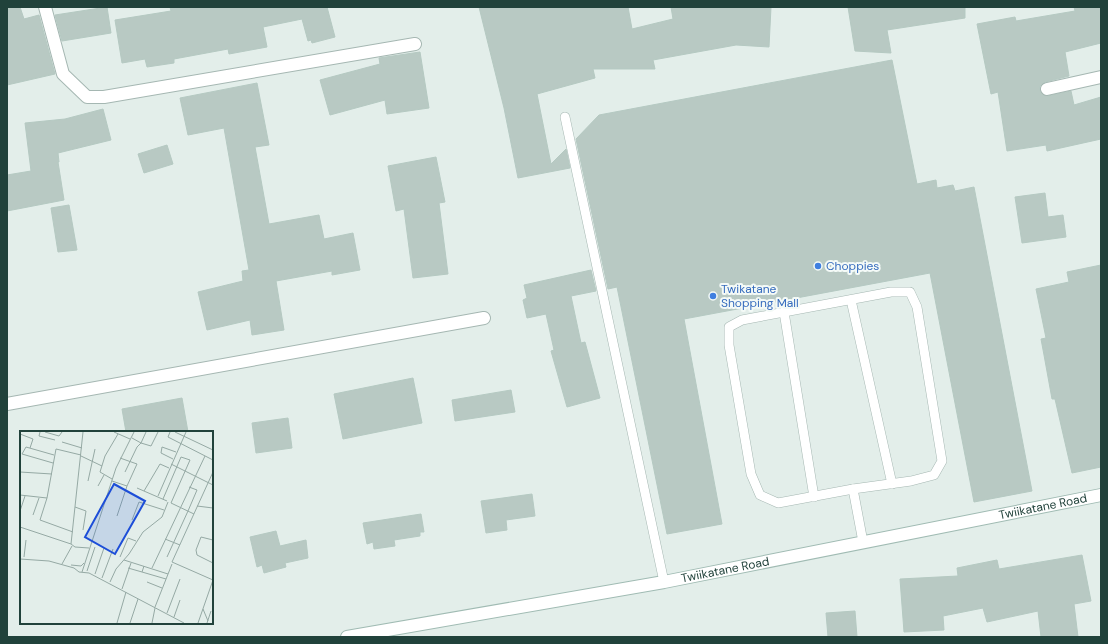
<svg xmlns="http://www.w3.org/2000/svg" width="1108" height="644" font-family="'DM Sans',sans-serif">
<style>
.building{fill:#b8c9c3;stroke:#b5c9c2}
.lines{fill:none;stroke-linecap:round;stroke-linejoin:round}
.lane-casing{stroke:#a5b7b2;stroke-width:10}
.street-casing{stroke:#a5b7b2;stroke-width:14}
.secondary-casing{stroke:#a0bbb3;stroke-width:14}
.lane{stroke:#fff;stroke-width:9}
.street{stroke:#fff;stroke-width:12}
.secondary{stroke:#fff;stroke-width:12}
.shop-dot{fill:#3f7fe0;stroke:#f4faf7;stroke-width:1.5}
.labels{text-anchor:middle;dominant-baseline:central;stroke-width:4;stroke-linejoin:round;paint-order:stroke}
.shop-label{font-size:12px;fill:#366cbe;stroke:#f4faf7;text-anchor:start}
.street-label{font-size:12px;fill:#21423b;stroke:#f4faf7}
.inset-road{fill:none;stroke:#95a9a4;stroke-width:1}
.view{fill:#1d4ed8;fill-opacity:0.15;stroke:#1d4ed8;stroke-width:2}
.inset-edge{fill:none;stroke:#21423b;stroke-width:2}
</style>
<rect width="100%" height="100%" fill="#e3eeea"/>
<g class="building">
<polygon points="7,7 20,7 24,19 39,15 55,74 7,85"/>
<polygon points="107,7 111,33 62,41 55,15"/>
<polygon points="170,7 327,7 335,37 312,43 311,40 308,41 302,19 263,27 267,47 229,54 228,49 174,59 174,63 147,67 145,59 122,63 115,20 171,11"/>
<polygon points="479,7 628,7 632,29 673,19 671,7 771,7 769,47 736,45 653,60 655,69 593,69 595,78 537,94 551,164 566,149 570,168 518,178 504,108"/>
<polygon points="848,7 965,7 965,18 887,30 891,53 855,51"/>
<polygon points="1074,7 1101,7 1101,43 1065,52 1069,76 1045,82 1040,86 1040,90 1042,94 1048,96 1071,91 1074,105 1101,97 1101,139 1047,151 1046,145 1007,151 998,92 991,94 977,24 1015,17 1016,21 1075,11"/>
<polygon points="420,52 429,108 387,114 385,100 330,115 320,80 380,64 379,58"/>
<polygon points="892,60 917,184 936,180 937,188 953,185 955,191 974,187 1032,491 974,502 930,273 684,319 722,524 667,534 617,287 608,289 576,139 599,115"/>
<polygon points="257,83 269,145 255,147 269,224 319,215 324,239 353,233 360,270 332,275 332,271 276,281 284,330 252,335 250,320 207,330 198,292 243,281 242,271 249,270 224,128 188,135 180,98"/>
<polygon points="103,109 111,140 58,153 59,162 58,162 64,200 7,211 7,175 31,171 25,123 65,119"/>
<polygon points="167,145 173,164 144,173 138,154"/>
<polygon points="436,157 445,202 439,203 448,274 413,278 404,209 396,211 388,166"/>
<polygon points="1045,193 1048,217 1063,215 1066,237 1022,243 1015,197"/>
<polygon points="69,205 77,250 58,252 51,208"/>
<polygon points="1101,265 1101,467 1072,473 1055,399 1052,399 1044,355 1041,339 1046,338 1036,289 1069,282 1067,272"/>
<polygon points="591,270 596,291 571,296 581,343 585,342 600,398 567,407 551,351 554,350 546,314 527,318 523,300 527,298 524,285"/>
<polygon points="413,378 422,423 343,439 334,394"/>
<polygon points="511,390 515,412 455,421 452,400"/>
<polygon points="182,398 188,432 126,432 122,409"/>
<polygon points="288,418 292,448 256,453 252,423"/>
<polygon points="532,494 535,516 506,520 507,530 486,533 481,501"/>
<polygon points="421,514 424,532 420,532 420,536 394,540 395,546 374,549 373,542 367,544 363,523"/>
<polygon points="276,531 280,546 306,540 308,558 285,563 286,567 264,573 262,565 257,567 250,537"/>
<polygon points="1082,555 1091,601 1074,604 1078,637 1041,637 1038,611 987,622 983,608 943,616 944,630 904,632 900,579 958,576 957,568 997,560 999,569"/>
<polygon points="855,611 857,637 828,637 826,613"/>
</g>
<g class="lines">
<g class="lane-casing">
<g id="lane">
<polyline points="565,117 664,582"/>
<polygon points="891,292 910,292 917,307 942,461 934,475 911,481 853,489 778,503 760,495 751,474 729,345 729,327 742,320"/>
<polyline points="851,300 892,484"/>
<polyline points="784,312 814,497"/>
<polyline points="853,489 863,542"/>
</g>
</g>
<g class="street-casing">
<g id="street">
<polyline points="45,7 63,74 87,97 104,97 415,44"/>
<polyline points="1047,89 1101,77"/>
<polyline points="7,404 484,318"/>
</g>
</g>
<g class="secondary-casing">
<g id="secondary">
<path id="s1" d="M 347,637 L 664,582 L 1101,495"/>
</g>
</g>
<use href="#lane" class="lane"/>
<use href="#street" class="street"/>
<use href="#secondary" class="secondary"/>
</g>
<g class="shop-dot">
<circle cx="818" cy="266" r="4"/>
<circle cx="713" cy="296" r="4"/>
</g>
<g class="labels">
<g class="shop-label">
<text x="826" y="266">Choppies</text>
<text x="721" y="289">Twikatane<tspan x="721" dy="14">Shopping Mall</tspan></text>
</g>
<g class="street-label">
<text stroke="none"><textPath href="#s1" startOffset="708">Twiikatane Road</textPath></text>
<text stroke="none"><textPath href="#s1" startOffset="384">Twiikatane Road</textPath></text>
</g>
</g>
<g transform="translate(20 431)">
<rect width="193" height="193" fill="#e3eeea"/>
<path class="inset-road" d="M 20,1 L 19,5 L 35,9M 25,1 L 39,5 L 42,1M 63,1 L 51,113 L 55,116 L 69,117M 94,1 L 110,8M 150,1 L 148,6 L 193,29M 155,1 L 193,19M 0,3 L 13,8 L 10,17M 112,7 L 121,12 L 126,1M 42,11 L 62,17M 61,25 L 82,35M 100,27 L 117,33 L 107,55M 153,28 L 141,22 L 142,16 L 156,21M 33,32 L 2,23 L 6,16 L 34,24M 151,33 L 193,54M 0,41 L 32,43M 105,41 L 117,16 L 121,12 L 131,15 L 138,1M 92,48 L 80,41 L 85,25 L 98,3M 68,50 L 75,18M 92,50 L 107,55 L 97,85M 78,55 L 84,44M 117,57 L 147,70M 124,60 L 140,33 L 149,37M 0,64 L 27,67M 138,65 L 166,1M 143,68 L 161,26 L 170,29 L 151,72M 151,72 L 174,83M 177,75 L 193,77M 55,76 L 66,80 L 63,99M 0,80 L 5,65M 168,80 L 177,59 L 169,56M 13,84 L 19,67M 112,89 L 119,71 L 144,79M 0,96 L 51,113M 53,101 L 20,89 L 27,67 L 36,18 L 61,24M 145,108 L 160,114M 193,109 L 181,106 L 176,119 L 177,124 L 193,132M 4,126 L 6,109M 100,126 L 108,107 L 116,110M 147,126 L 168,80M 0,128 L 29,130 L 54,137 L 59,141 L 69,142 L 164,192M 104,129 L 148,143M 42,133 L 52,115M 51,134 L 61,135 L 64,132M 124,135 L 122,141 L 146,148M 108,137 L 122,141M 132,137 L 185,25M 67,140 L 75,116M 62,141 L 96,37 L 114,1M 75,143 L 84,117M 82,147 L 93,118M 90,151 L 96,138 L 109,123 L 123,101 L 142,86 L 148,71M 127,151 L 142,157M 102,158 L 111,132M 135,176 L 152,133M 183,178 L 188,190M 147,182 L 160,148M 154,186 L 160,169M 97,192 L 106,161M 110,192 L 118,168M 132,192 L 135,177M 178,192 L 193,149 L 152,131 L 193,41M 187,192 L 191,180"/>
<path class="view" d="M 94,53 L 125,70 L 95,123 L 65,106 Z"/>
<rect width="193" height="193" class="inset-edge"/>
</g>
<rect width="1108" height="644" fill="none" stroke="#21423b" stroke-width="16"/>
</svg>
